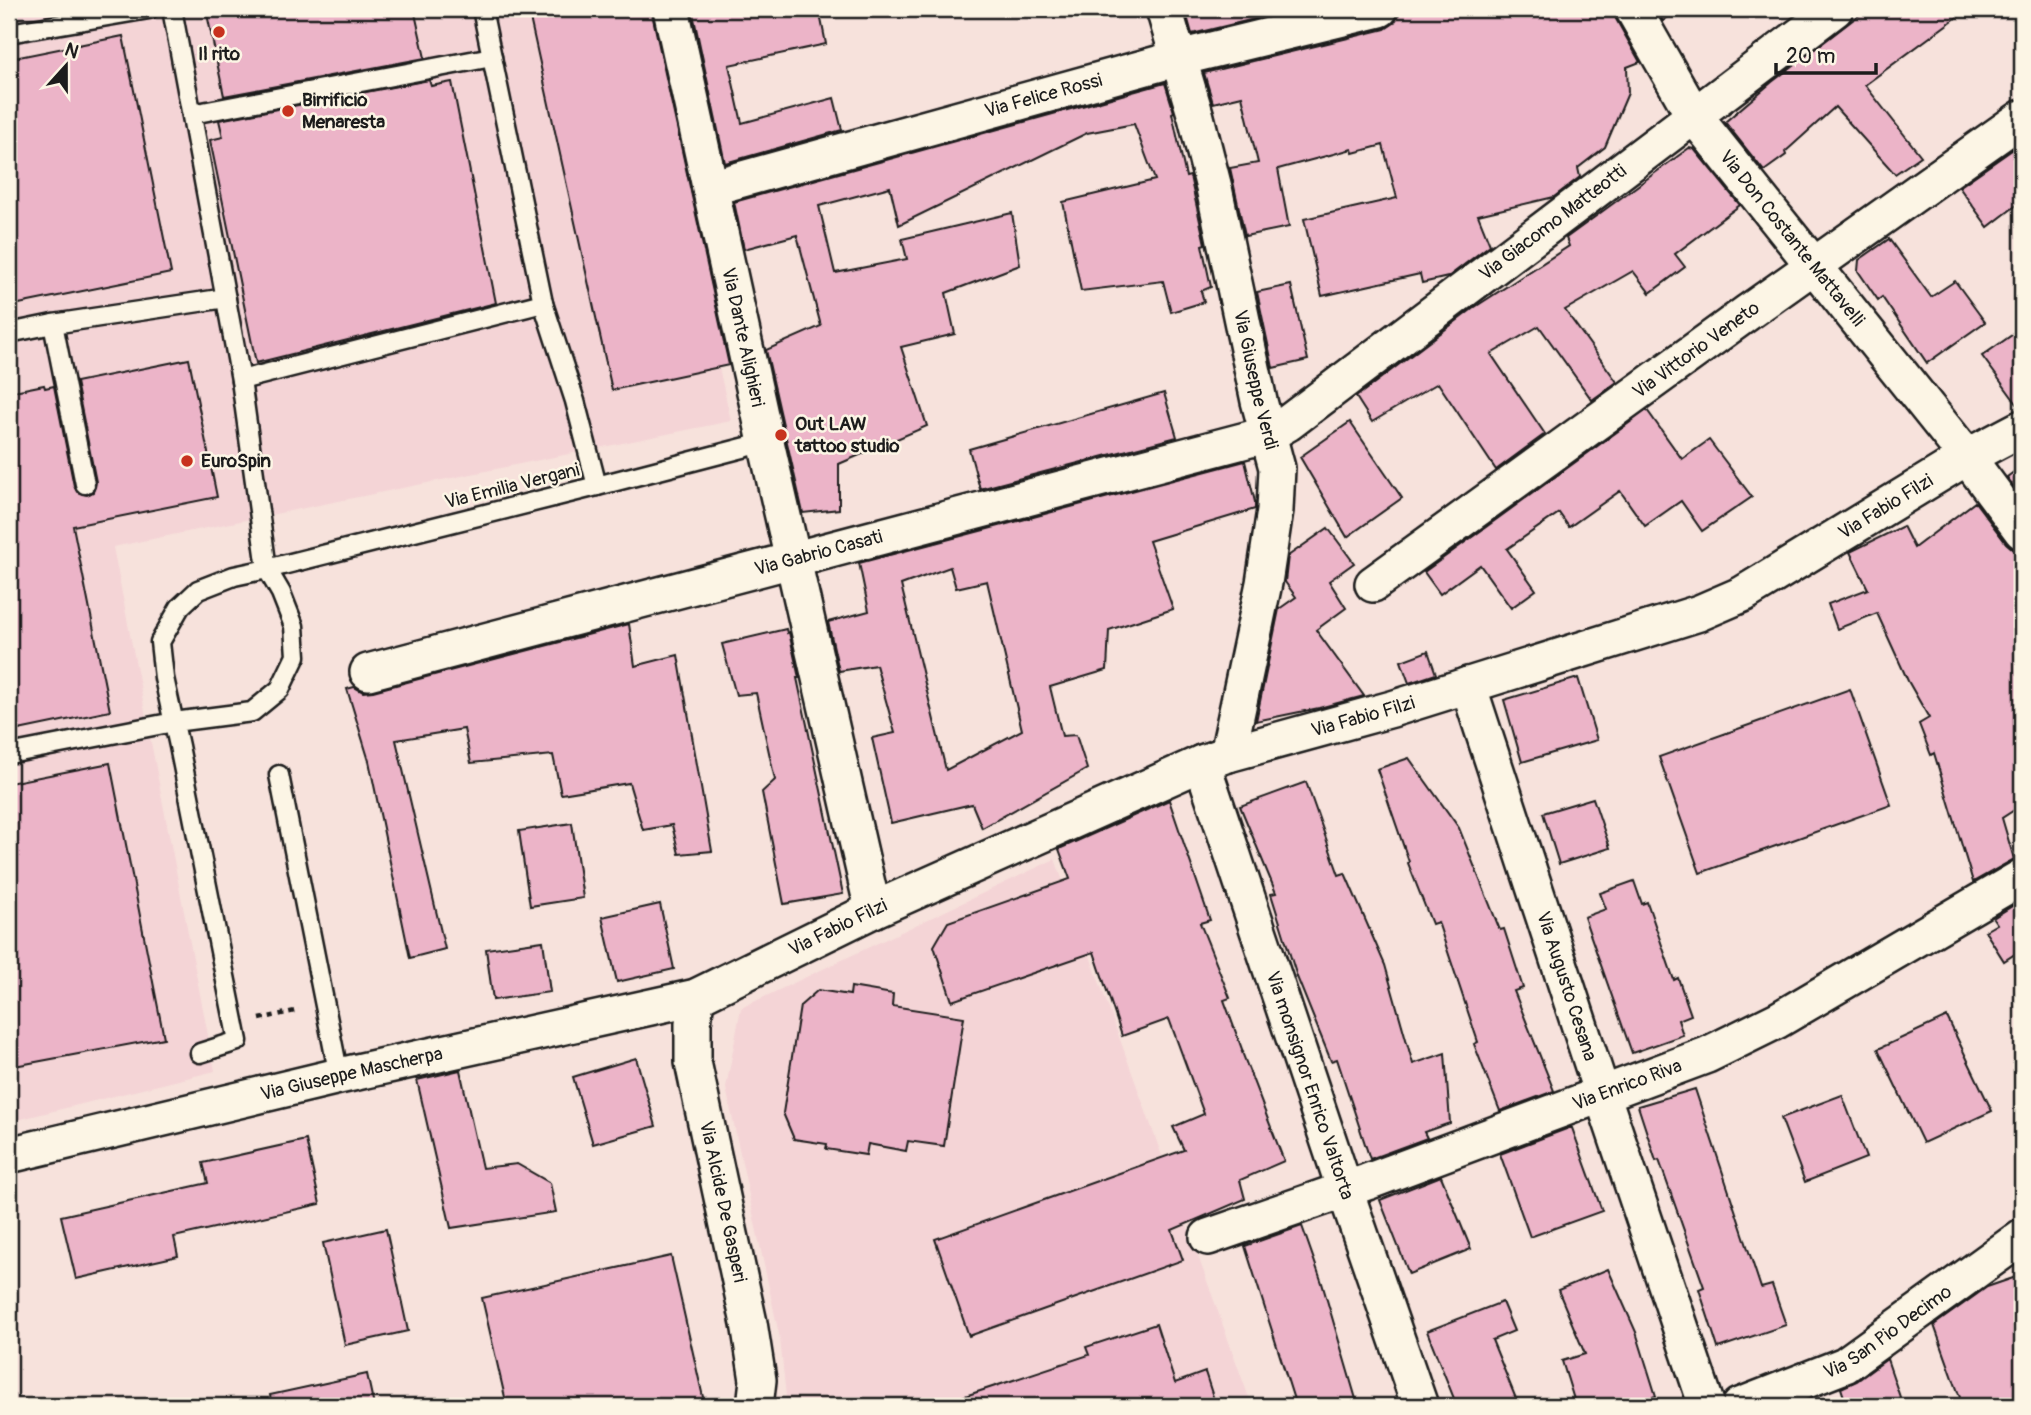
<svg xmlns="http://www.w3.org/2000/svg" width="2031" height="1415" font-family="Pangolin,sans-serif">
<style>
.built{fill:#f4d4d6}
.building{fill:#ecb4c8;stroke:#1c1c1c;stroke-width:2;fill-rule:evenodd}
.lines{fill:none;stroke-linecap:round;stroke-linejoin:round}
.lane-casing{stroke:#1c1c1c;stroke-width:23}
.street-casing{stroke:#1c1c1c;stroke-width:40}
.path{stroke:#1c1c1c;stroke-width:4.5;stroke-dasharray:5 5;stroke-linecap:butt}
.lane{stroke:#fcf5e5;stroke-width:18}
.street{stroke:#fcf5e5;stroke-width:35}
.poi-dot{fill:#c8321e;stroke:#fcf5e5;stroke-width:2.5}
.labels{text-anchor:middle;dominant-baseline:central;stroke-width:5;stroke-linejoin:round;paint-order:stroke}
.poi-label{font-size:19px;font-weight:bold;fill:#1c1c1c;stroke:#fcf5e5;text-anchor:start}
.street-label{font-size:19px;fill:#1c1c1c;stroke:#fcf5e5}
</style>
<rect width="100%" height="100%" fill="#f7e2dc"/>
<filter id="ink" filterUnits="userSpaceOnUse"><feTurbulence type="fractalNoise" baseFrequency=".0143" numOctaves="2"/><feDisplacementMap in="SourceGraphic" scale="14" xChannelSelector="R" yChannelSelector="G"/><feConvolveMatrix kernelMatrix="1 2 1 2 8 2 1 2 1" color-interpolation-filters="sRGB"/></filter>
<g filter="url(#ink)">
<g class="built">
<polygon points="9,9 639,9 731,421 113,547 215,1071 9,1122"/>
<polygon points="1055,859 1252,1406 787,1406 780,1339 726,1088 741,1008"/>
</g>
<g class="building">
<polygon points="206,9 414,9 425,58 224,96"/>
<polygon points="528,9 651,9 729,365 612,390"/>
<polygon points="692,9 819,9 826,44 729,65 742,123 834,98 842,130 725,163"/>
<polygon points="1185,9 1296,9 1192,34"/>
<polygon points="1400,9 1613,9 1616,19 1640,62 1627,67 1628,93 1605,147 1578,168 1580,177 1554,197 1478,215 1490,245 1448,277 1422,283 1420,274 1322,296 1304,219 1397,198 1383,145 1353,153 1352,149 1278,169 1289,227 1245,236 1230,168 1258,163 1242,96 1213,103 1204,73 1385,29 1394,23 1399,15"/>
<polygon points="1656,9 1678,9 1663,21"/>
<polygon points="1867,9 1968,9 1865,85 1921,156 1895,174 1835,107 1785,152 1786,155 1764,171 1725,122 1772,82"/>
<polygon points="123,36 171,273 9,306 9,59"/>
<polygon points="429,80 431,86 452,82 496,303 256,363 210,140 223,137 219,120"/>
<polygon points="1165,83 1174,112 1172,113 1186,177 1190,176 1205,244 1202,245 1211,287 1201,291 1204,302 1171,312 1163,281 1081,291 1063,202 1155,180 1134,124 1087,133 899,225 890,187 819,206 835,273 907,259 902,239 1012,213 1020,265 946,293 955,334 901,347 927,426 839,464 839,509 803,513 766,350 821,326 797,235 744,249 734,202"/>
<polygon points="2022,143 2022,201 1988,227 1959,187"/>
<polygon points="1689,148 1694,149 1740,205 1675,254 1685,267 1650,293 1633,271 1565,310 1617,382 1592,400 1539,326 1491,354 1545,434 1496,470 1438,383 1372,422 1356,397 1475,307 1569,246 1566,238"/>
<polygon points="1889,239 1931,297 1955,281 1985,322 1927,363 1882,297 1878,300 1858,271 1859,260"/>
<polygon points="1291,285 1308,360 1273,368 1257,292"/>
<polygon points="2022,328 2022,408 2020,408 1982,356"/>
<polygon points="189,359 217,497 73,526 110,711 9,732 9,392 44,385 45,388 54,386 74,486 77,492 87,495 93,492 96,482 76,382"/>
<polygon points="1164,393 1177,437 980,489 969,449"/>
<polygon points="1647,410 1682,459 1709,440 1752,497 1702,531 1681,501 1645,526 1620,491 1569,527 1559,513 1507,549 1536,590 1511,608 1480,565 1440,594 1424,572"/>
<polygon points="1350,422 1402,498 1347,537 1300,457"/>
<path d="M 1245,461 L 1255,502 L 1255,509 L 1149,541 L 1173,609 L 1109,630 L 1107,670 L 1050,687 L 1062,736 L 1076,735 L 1087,769 L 982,828 L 972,804 L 891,823 L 872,738 L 895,733 L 876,665 L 839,671 L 828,622 L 869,611 L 859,563 ZM 950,567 L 956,588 L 987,581 L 1022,730 L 946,770 L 901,585 Z"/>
<polygon points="2022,466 2022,498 2007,477"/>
<polygon points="1975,502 2006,543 2013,549 2022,551 2022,805 2002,818 2014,859 1973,882 1934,753 1931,755 1919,724 1929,718 1908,681 1877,613 1837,629 1828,604 1868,589 1850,552 1903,526 1914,548"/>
<polygon points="1328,528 1354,563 1329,581 1346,608 1316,630 1364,696 1319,708 1256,721 1279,609 1296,597 1285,582 1288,556"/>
<polygon points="629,624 635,666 678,655 712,851 679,854 672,825 643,830 629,783 561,794 553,755 471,763 464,729 396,740 445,949 410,958 369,761 347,689 354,687 363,692 373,691"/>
<polygon points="786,629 787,633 789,632 799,678 797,678 843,894 784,904 762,792 775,780 756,693 736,695 722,644"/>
<polygon points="1428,651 1436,674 1409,683 1401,661"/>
<polygon points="1578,678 1597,740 1522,762 1504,700"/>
<polygon points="1850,689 1891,805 1700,873 1659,757"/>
<polygon points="1409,758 1459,828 1500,930 1504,929 1523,988 1514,991 1554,1091 1500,1111 1474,1044 1478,1042 1438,922 1432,924 1408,863 1409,862 1377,769"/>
<polygon points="110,763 164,1038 9,1067 9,783"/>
<polygon points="1306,782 1339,875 1345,873 1385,965 1413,1064 1445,1053 1450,1123 1424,1132 1427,1138 1370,1159 1337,1059 1331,1061 1297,977 1271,894 1276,893 1240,806"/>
<polygon points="1593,798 1610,848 1559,864 1543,813"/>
<polygon points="1169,800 1210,920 1200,923 1230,998 1224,1000 1243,1052 1242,1052 1284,1161 1240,1180 1245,1199 1172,1230 1183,1260 969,1336 935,1239 1184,1150 1173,1127 1204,1114 1169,1019 1122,1036 1094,952 952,1001 934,946 948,922 1070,879 1059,849"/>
<polygon points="572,823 583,898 530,906 519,831"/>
<polygon points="1634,881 1642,904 1647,902 1674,980 1678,978 1691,1015 1678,1020 1683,1035 1632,1053 1584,917 1606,909 1600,893"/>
<polygon points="2022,900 2022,967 2015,954 2004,961 1985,931 1997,924 1993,918"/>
<polygon points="660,904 674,969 617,982 602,917"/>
<polygon points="543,941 550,992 493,1000 486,949"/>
<polygon points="851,987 893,994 892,1006 964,1017 944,1146 908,1141 906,1151 868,1144 866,1155 826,1149 827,1144 794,1139 783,1113 800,1006 818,990 850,995"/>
<polygon points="1947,1017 1992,1111 1923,1143 1878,1049"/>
<polygon points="636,1058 656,1126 593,1144 573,1077"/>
<polygon points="460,1070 482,1168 517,1164 550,1183 556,1212 451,1228 417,1080"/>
<polygon points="1695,1089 1761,1288 1772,1285 1786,1325 1718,1348 1699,1289 1704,1287 1659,1160 1656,1161 1638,1106"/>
<polygon points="1842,1095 1866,1158 1805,1182 1781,1118"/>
<polygon points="1569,1128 1572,1128 1602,1211 1530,1237 1500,1154"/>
<polygon points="306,1140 320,1204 174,1237 178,1256 76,1279 61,1216 208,1183 203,1163"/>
<polygon points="1441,1176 1471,1249 1409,1274 1380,1200"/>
<polygon points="1302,1226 1322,1283 1358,1406 1296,1406 1245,1246"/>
<polygon points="386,1229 408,1331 345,1345 323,1243"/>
<polygon points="671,1256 705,1406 507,1406 482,1298"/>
<polygon points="1608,1269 1636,1332 1656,1396 1622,1406 1576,1406 1562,1361 1585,1354 1558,1290"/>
<polygon points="2022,1275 2022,1406 1963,1406 1934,1325 1987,1287"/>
<polygon points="1502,1302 1514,1331 1492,1340 1519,1406 1457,1406 1427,1331"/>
<polygon points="1156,1324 1175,1383 1205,1372 1216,1406 951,1406 950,1401 1089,1355 1086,1347"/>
<polygon points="1887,1359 1903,1406 1847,1406 1841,1388 1857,1381"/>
<polygon points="367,1374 374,1406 272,1406 270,1395"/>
</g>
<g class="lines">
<g class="lane-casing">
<g id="lane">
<polyline points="172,9 241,380 267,569 597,486 766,442"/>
<polyline points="482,9 543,303 575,401 597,486"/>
<polyline points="9,33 149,9"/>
<polyline points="192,114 492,57"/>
<polyline points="53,324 85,484"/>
<polyline points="9,333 53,324 226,298"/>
<polyline points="241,380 543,303"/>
<polyline points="9,754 174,722 252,712 280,689 296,656 294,626 281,593 267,569 234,576 198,590 180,607 160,642 164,678 179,746 238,1041 200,1053"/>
<polyline points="279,775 339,1076"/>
</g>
</g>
<g class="street-casing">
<g id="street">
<path id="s1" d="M 671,9 L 766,442 L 873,910"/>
<path id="s2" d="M 1164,9 L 1196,117 L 1214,188 L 1259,401 L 1277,468 L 1275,510 L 1264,583 L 1228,754"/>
<path id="s3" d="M 1633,9 L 1694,116 L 1967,457 L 2022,531"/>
<path id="s4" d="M 710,188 L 1179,58 L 1380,9"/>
<path id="s5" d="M 1373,584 L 1747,313 L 2022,118"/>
<path id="s6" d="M 368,672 L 1269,434 L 1288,423 L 1835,9"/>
<path id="s7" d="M 1468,685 L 1602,1094 L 1707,1406"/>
<path id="s8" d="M 1202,763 L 1345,1190 L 1420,1406"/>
<path id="s9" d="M 696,997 L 693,1024 L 693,1062 L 749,1323 L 758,1380 L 755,1406"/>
<path id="s10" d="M 9,1155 L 339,1076 L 696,997 L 873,910 L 1202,763 L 1228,754 L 1392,709 L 1699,613 L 1743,594 L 1967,457 L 2022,428"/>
<path id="s11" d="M 1208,1237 L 1367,1182 L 1707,1055 L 1778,1020 L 2022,877"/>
<path id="s12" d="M 1740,1406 L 1845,1365 L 2022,1237"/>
</g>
</g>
<polyline class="path" points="260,1019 299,1010"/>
<use href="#lane" class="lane"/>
<use href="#street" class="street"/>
</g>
</g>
<g class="poi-dot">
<circle cx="219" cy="32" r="7"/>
<circle cx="288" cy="111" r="7"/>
<circle cx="781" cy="435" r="7"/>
<circle cx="187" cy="461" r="7"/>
</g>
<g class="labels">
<g class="poi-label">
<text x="219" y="54" text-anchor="middle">Il rito</text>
<text x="302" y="100">Birrificio<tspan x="302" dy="22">Menaresta</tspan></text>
<text x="795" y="424">Out LAW<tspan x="795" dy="22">tattoo studio</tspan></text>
<text x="201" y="461">EuroSpin</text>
</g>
<g class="street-label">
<text stroke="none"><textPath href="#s4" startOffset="346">Via Felice Rossi</textPath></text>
<text stroke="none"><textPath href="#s6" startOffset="1286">Via Giacomo Matteotti</textPath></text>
<text stroke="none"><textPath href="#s3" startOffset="280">Via Don Costante Mattavelli</textPath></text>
<text stroke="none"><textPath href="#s1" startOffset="336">Via Dante Alighieri</textPath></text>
<text stroke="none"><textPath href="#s5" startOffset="399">Via Vittorio Veneto</textPath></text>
<text stroke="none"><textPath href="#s2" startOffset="382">Via Giuseppe Verdi</textPath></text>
<text transform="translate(512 486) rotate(-14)">Via Emilia Vergani</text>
<text stroke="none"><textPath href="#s10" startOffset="1997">Via Fabio Filzi</textPath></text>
<text stroke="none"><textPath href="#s6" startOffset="466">Via Gabrio Casati</textPath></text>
<text stroke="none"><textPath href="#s10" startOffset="1430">Via Fabio Filzi</textPath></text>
<text stroke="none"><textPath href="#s10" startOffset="863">Via Fabio Filzi</textPath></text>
<text stroke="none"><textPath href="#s7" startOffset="317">Via Augusto Cesana</textPath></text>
<text stroke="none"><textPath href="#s10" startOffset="352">Via Giuseppe Mascherpa</textPath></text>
<text stroke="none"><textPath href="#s11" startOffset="446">Via Enrico Riva</textPath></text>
<text stroke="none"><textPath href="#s8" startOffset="340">Via monsignor Enrico Valtorta</textPath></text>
<text stroke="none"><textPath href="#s9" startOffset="208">Via Alcide De Gasperi</textPath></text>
<text stroke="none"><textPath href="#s12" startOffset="166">Via San Pio Decimo</textPath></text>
</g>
</g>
<rect width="2031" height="1415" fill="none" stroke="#fcf5e5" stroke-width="35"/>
<rect x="18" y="18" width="1996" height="1380" fill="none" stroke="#1c1c1c" stroke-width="2.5" filter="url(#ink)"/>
<g transform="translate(66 66) rotate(21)" stroke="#fcf5e5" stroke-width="5" paint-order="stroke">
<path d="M0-5L12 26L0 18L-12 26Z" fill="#1c1c1c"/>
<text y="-10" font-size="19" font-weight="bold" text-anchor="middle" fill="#1c1c1c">N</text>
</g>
<path d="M1776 63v10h100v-10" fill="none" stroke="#1c1c1c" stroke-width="3.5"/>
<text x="1786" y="63" font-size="21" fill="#1c1c1c" stroke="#fcf5e5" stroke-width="5" paint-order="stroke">20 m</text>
</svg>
